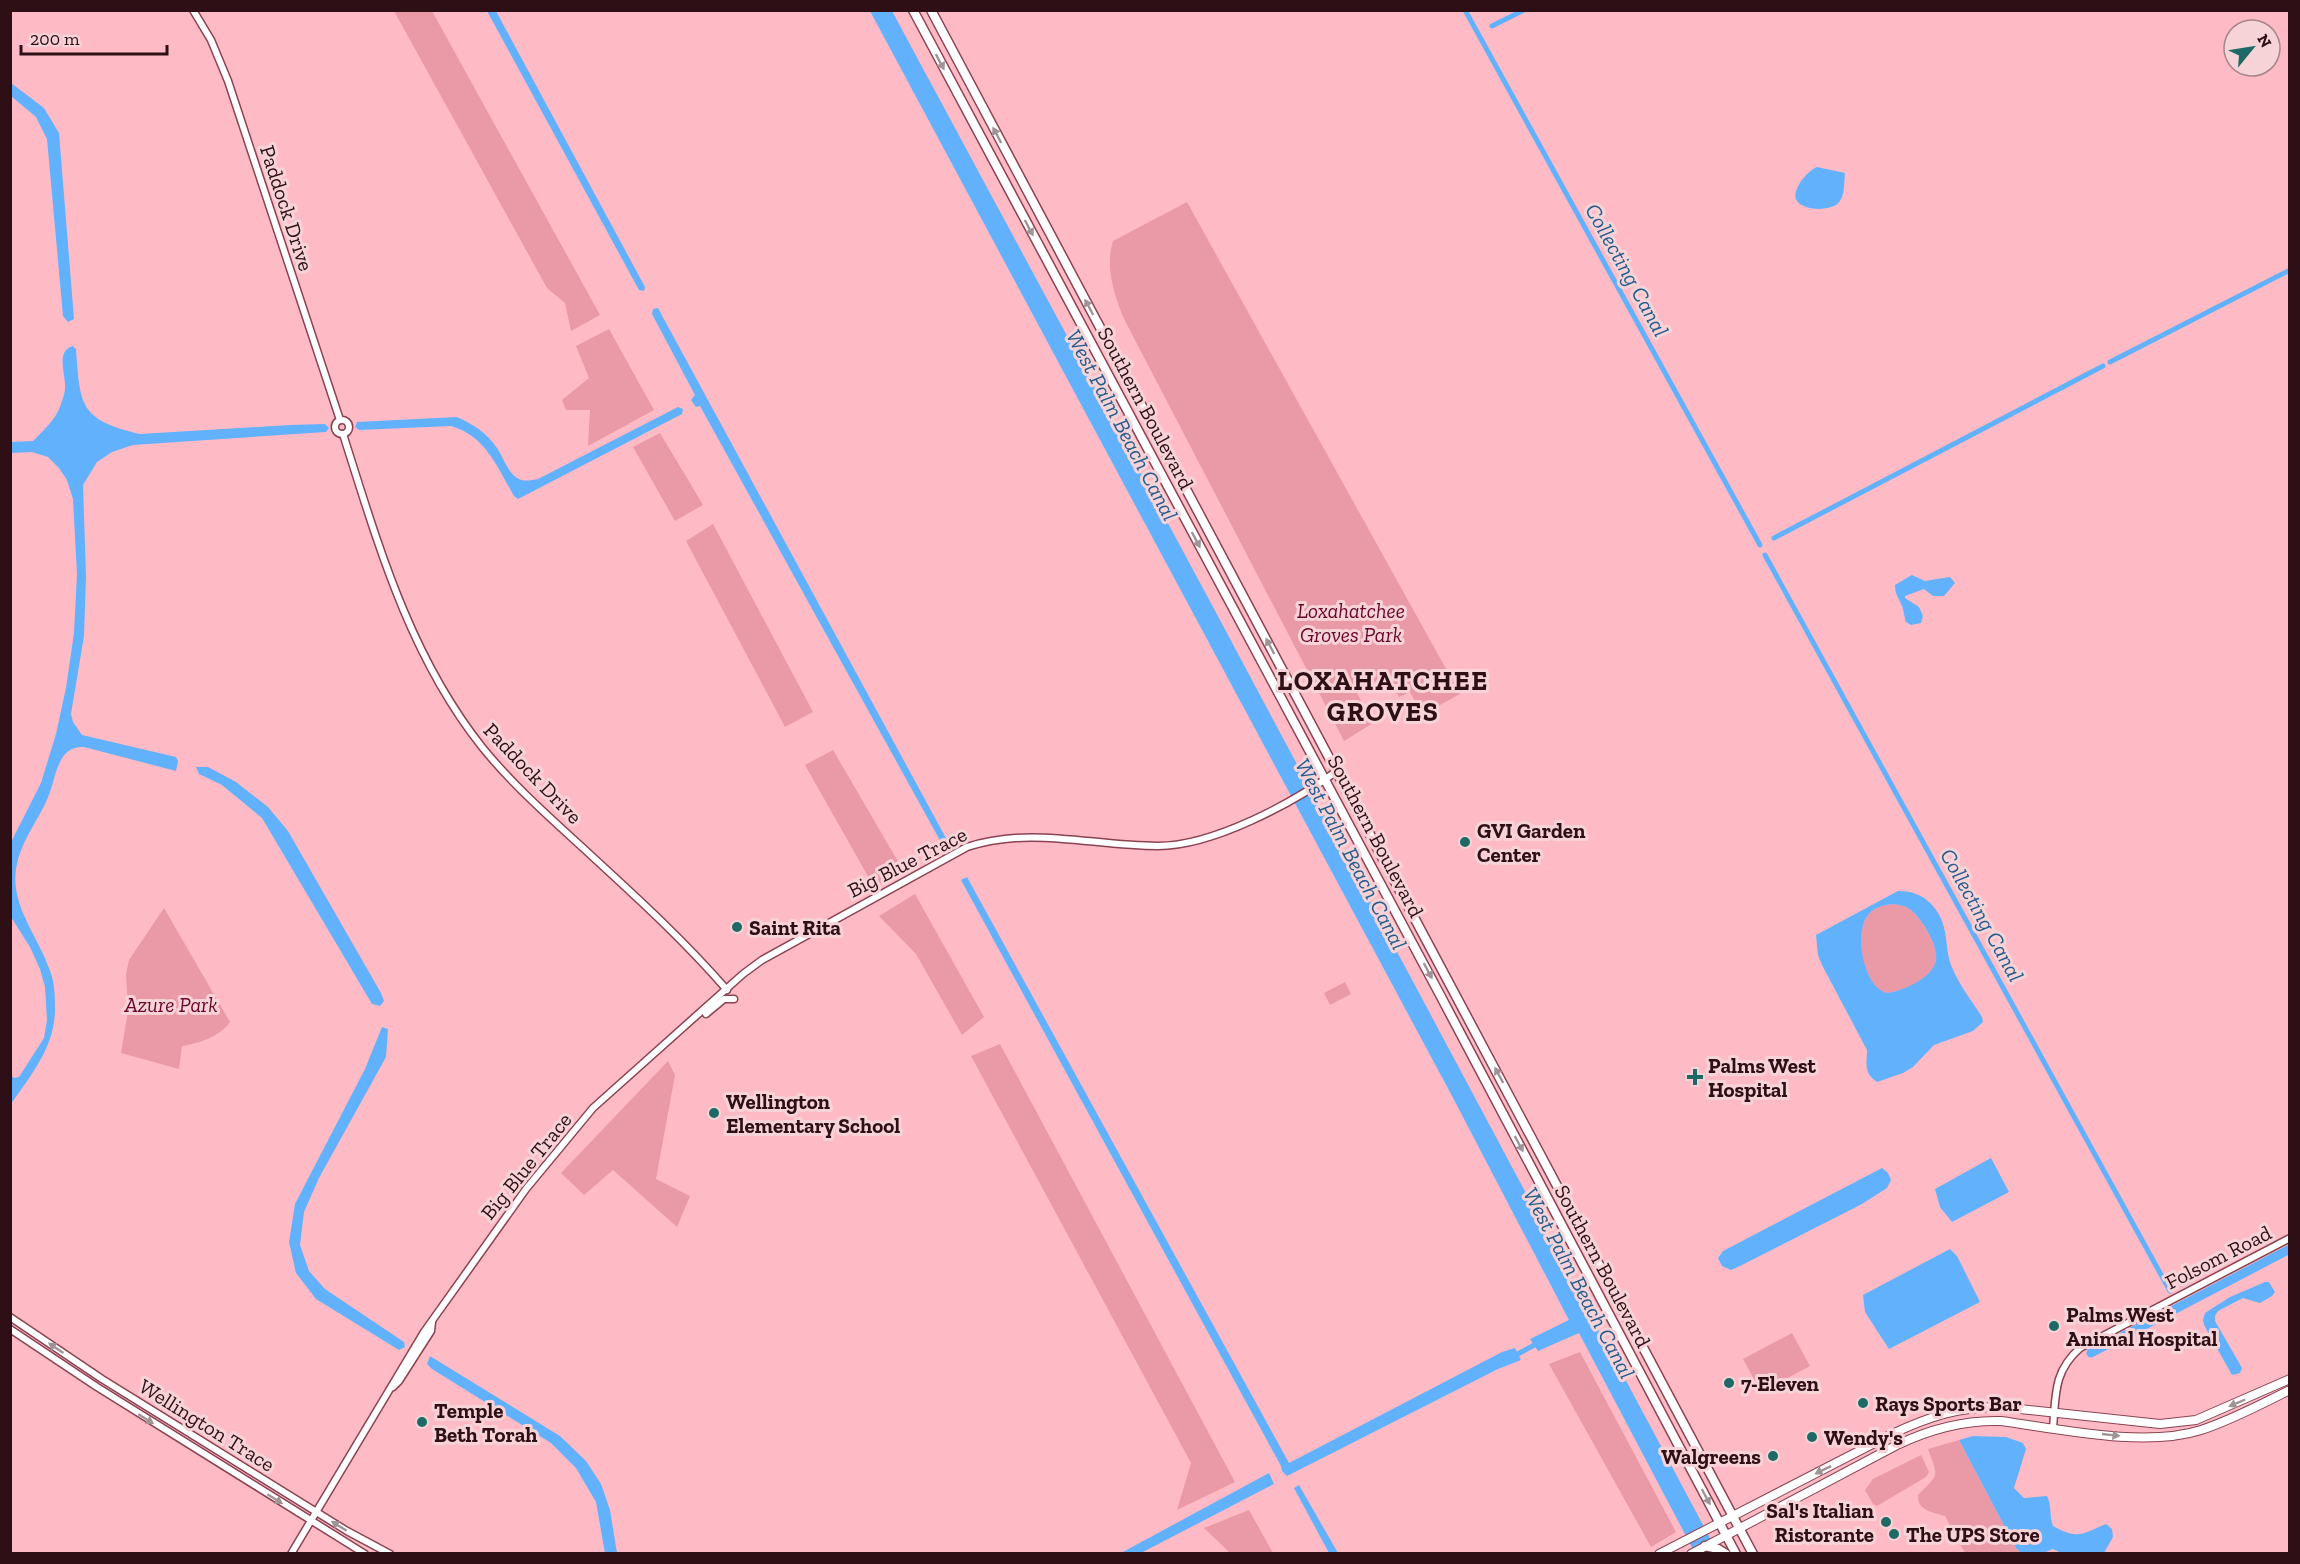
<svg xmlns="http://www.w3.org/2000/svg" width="2300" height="1564" font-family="'Zilla Slab',serif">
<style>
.green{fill:#ea9aa7}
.water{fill:#61b1fd;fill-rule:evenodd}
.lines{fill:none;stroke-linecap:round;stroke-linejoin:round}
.canal{stroke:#61b1fd;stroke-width:5}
.river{stroke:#61b1fd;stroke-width:9}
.minor-casing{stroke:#8b4251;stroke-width:9}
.major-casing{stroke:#8b4251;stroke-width:10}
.highway-casing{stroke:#8b4251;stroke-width:11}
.minor{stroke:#fff;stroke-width:6}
.major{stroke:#fff;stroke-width:8}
.highway{stroke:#fff;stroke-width:8}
.oneway{fill:#a09396}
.poi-dot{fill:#1e6965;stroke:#f6d3d7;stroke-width:2}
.labels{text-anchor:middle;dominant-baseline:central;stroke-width:6;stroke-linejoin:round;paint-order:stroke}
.street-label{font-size:21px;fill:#2d0f15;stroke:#f6d3d7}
.park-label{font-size:21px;font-style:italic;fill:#6b0429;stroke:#f6d3d7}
.poi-label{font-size:21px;font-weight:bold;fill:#2d0f15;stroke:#f6d3d7;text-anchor:start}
.water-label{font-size:22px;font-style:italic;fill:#245b8d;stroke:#f6d3d7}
.district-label{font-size:27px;font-weight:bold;letter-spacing:1.5px;fill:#2d0f15;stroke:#f6d3d7}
</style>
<rect width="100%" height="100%" fill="#ffbbc5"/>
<g class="green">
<polygon points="394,11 432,11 600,315 571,331 565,303 547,288"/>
<path d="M 1187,202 L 1460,694 L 1422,715 L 1410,692 L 1399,697 L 1387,676 L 1356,691 L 1373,723 L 1344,741 L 1124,319 C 1114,295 1105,267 1113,241 Z"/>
<polygon points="609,329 654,410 588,446 590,410 566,410 562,400 589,378 576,346"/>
<polygon points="660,433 703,505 675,521 633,447"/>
<polygon points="713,524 813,712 785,727 686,541"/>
<polygon points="833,750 903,870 874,887 805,765"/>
<polygon points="915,894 984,1017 962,1035 916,954 879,916"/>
<path d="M 1893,904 C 1900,905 1906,906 1911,910 C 1922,920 1938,944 1936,960 C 1933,979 1903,991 1887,993 C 1863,987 1854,933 1868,915 C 1874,907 1884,905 1893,904 Z"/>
<path d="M 164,908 L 230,1022 C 219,1037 200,1043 182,1046 L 179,1069 L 121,1053 L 128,1011 L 126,974 L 129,960 Z"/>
<polygon points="1345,982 1351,994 1330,1005 1324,993"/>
<polygon points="1000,1044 1235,1482 1177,1510 1191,1463 971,1056"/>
<polygon points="668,1061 675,1075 656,1179 690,1196 677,1227 613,1170 584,1195 561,1173"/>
<polygon points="1792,1333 1810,1366 1761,1392 1743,1359"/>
<polygon points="1580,1352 1676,1532 1651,1547 1549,1364"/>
<path d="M 1959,1440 L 2016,1548 L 2021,1553 L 1965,1553 L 1945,1516 C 1933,1512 1917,1511 1918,1495 C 1939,1473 1939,1479 1928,1449 Z"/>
<polygon points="1921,1455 1929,1472 1926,1477 1877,1506 1873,1504 1865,1490 1873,1479"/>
<polygon points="1249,1510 1273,1553 1230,1553 1204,1528"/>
</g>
<g class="water">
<polygon points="487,11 496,11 645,287 644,291 639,290"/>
<polygon points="870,11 892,11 1212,605 1718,1553 1695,1553 1579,1333 1538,1351 1530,1339 1569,1320 1451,1094"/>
<polygon points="11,83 44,108 59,133 74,319 68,322 63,316 47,139 36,117 11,96"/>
<path d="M 1817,167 L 1845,173 C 1844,181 1845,193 1840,201 C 1834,211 1805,212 1797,201 C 1790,191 1808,170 1817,167 Z"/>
<polygon points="658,308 947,840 942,844 700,406 696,407 691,400 695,395 652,314 653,309"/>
<path d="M 73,346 L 76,349 C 80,406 80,420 140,434 L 290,425 L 325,424 L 329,428 L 326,432 L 133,445 L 112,452 L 97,462 L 83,485 L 86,576 L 84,636 L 71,714 L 73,722 L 82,735 L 176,757 L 178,761 L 176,771 L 84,747 C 60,746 57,770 51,789 C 43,815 23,836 17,864 C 8,904 38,935 50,971 C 55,983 55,998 55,1011 C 54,1048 31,1075 11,1104 L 11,1075 L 14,1078 L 19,1077 L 44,1038 L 47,1020 L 45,987 L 40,969 L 30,947 L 11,917 L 11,842 L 41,783 L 56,734 L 66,688 L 74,633 L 77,574 L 73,499 L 67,480 L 59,468 L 48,457 L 32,452 L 11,453 L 11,442 L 33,441 C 43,431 55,420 60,407 C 62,401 65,394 65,388 C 66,374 55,351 73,346 Z"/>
<path d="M 678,407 L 683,409 L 682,414 L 518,499 L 514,496 C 497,467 486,436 451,426 L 359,430 L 355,427 L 357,422 L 457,417 C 473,424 487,433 497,448 C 504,458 508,474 519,479 C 525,482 532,480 538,479 Z"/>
<path d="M 1912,575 L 1925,581 L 1950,577 L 1955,583 L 1944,596 L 1933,596 L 1924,589 L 1905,596 L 1905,598 L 1919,607 L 1923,616 L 1921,623 L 1911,625 L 1906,622 C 1904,616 1904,611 1902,606 C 1899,598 1895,595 1895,585 Z"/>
<polygon points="196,767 208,767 236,782 268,807 288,831 381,993 384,1001 380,1006 372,1004 262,818 222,785 199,774"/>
<polygon points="967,877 1289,1463 1502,1352 1515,1348 1521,1360 1498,1369 1287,1476 1282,1471 1281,1466 961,880"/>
<path d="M 1898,891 C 1923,890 1941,908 1945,932 C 1947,943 1947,954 1951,965 C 1958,983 1971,1000 1982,1017 L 1983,1022 L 1973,1031 L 1934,1045 L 1913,1067 L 1903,1073 L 1877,1082 C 1863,1073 1867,1063 1867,1050 L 1822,965 L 1818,955 L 1816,935 ZM 1893,904 C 1900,905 1906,906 1911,910 C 1922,920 1938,944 1936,960 C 1933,978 1903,991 1887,993 C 1863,987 1854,933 1868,915 C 1874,907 1884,905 1893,904 Z"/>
<polygon points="382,1027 388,1029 386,1057 319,1178 304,1212 300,1245 309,1271 325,1289 404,1342 405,1347 399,1350 316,1299 296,1273 289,1242 295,1204 365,1069"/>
<polygon points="1991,1158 2009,1192 1952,1222 1940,1207 1935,1189"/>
<polygon points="1882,1168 1888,1173 1891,1180 1887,1188 1862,1204 1740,1266 1731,1270 1722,1266 1718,1258 1723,1251"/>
<polygon points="1950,1249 1957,1256 1980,1302 1889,1349 1865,1312 1863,1295"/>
<polygon points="2265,1282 2269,1282 2275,1292 2272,1296 2260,1303 2243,1298 2218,1311 2215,1316 2215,1321 2242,1368 2240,1373 2232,1375 2204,1325 2203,1320 2205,1313 2230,1297"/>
<polygon points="430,1356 560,1436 586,1461 601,1484 610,1510 617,1553 605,1553 596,1502 576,1468 551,1443 432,1369 427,1364"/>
<path d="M 1973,1436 L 2006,1437 L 2023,1443 L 2026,1449 L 2014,1488 L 2024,1498 L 2047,1496 C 2052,1506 2049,1515 2053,1526 C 2078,1540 2082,1534 2106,1524 L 2112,1529 L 2113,1537 L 2104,1553 L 2061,1553 L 2053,1549 L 2043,1553 L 2021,1553 L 2016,1548 L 1959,1440 Z"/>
<polygon points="1269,1473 1274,1484 1141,1553 1121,1553"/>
<polygon points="1299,1485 1338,1553 1329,1553 1294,1488"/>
</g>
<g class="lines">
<g class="canal">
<polyline points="1465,10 1760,545"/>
<polyline points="1492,26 1524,10"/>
<polyline points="2110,362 2290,270"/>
<polyline points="1774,538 2103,366"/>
<polyline points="1765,555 2170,1291"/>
<polyline points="1514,1356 1540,1342"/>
</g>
<polyline class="river" points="2091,1353 2290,1249"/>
<g class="minor-casing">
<g id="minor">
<polyline points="193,10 211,40 228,81 340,420"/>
<circle cx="342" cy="427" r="7"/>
<path d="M 343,434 C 378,544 409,655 482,747 C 512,784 547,815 582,847 C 632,893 682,938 727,990"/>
<polyline points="706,1014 724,999 734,999"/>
<polyline points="10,1317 102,1379 347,1531 390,1554"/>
<polyline points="10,1329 97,1387 365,1554"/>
<polyline points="393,1387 399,1381 431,1331 432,1322"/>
<path d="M 2053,1428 C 2056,1395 2053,1372 2080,1348 L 2290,1238"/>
<path d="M 291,1554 L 424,1332 L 526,1189 L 593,1108 L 743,974 L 762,960 L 967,847 C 1033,826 1091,846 1158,846 C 1213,846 1293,803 1337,771"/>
</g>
</g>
<g class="major-casing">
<g id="major">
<path d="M 1659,1554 L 1892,1434 C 1928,1417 1961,1406 2001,1407 L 2160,1424 L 2196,1420 L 2290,1379"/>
<path d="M 1691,1554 L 1897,1445 C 1930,1429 1964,1420 2001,1421 C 2059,1429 2145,1448 2201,1430 C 2232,1420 2261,1404 2290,1390"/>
</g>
</g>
<g class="highway-casing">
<g id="highway">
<polyline points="913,10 1439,993 1736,1554"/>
<polyline points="931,10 1753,1554"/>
<polyline points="1705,1546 1718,1549 1726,1554"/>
</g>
</g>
<use href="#minor" class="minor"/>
<use href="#major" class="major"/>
<use href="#highway" class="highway"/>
</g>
<defs><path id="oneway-solid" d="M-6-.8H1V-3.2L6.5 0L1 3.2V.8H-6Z" transform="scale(1.5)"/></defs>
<g class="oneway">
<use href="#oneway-solid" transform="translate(940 62) rotate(62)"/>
<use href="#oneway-solid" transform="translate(997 135) rotate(-118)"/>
<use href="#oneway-solid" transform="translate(1029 228) rotate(62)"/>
<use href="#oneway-solid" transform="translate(1089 307) rotate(-118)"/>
<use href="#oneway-solid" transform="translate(1196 540) rotate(62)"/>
<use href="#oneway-solid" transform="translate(1270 646) rotate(-118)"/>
<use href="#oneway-solid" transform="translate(1428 971) rotate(62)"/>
<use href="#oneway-solid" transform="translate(1499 1075) rotate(-118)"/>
<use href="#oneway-solid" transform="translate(1519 1144) rotate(62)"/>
<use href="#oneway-solid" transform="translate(56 1348) rotate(-146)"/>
<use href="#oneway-solid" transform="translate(2237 1403) rotate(157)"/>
<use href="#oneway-solid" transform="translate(146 1419) rotate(32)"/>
<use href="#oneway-solid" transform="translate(2111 1435) rotate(6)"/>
<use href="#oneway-solid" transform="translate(1823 1470) rotate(154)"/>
<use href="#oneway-solid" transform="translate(1706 1497) rotate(62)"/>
<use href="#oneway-solid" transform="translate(275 1499) rotate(32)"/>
<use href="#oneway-solid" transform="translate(339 1526) rotate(-148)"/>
</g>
<g class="poi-dot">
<circle cx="1465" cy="842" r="6"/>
<circle cx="737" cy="927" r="6"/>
<path d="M1692 1068h6v6h6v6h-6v6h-6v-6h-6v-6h6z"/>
<circle cx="714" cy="1113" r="6"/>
<circle cx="2054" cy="1326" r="6"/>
<circle cx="1729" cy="1383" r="6"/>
<circle cx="1863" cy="1403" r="6"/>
<circle cx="422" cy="1422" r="6"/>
<circle cx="1812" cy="1437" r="6"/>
<circle cx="1773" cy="1456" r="6"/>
<circle cx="1886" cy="1522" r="6"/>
<circle cx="1894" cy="1534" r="6"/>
</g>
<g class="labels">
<g class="street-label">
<text transform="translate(287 208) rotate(72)">Paddock Drive</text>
<text transform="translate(1146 408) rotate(62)">Southern Boulevard</text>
<text transform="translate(533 773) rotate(46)">Paddock Drive</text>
<text transform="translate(1376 836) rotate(62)">Southern Boulevard</text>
<text transform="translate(907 862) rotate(-27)">Big Blue Trace</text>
<text transform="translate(526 1166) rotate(-51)">Big Blue Trace</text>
<text transform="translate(2218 1257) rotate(-27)">Folsom Road</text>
<text transform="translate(1603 1266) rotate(62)">Southern Boulevard</text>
<text transform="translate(207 1425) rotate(32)">Wellington Trace</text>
</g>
<g class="park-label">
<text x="1351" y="610">Loxahatchee<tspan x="1351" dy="24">Groves Park</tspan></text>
<text x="171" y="1004">Azure Park</text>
</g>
<g class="poi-label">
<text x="1477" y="830">GVI Garden<tspan x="1477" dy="24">Center</tspan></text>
<text x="749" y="927">Saint Rita</text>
<text x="1708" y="1065">Palms West<tspan x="1708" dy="24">Hospital</tspan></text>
<text x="726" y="1101">Wellington<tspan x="726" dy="24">Elementary School</tspan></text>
<text x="2066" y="1314">Palms West<tspan x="2066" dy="24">Animal Hospital</tspan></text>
<text x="1741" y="1383">7-Eleven</text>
<text x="1875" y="1403">Rays Sports Bar</text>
<text x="434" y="1410">Temple<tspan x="434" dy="24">Beth Torah</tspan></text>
<text x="1824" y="1437">Wendy's</text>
<text x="1761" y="1456" text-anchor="end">Walgreens</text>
<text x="1874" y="1510" text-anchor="end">Sal's Italian<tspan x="1874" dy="24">Ristorante</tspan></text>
<text x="1906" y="1534">The UPS Store</text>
</g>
<g class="water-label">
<text transform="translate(1627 270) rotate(61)">Collecting Canal</text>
<text transform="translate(1122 425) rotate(62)">West Palm Beach Canal</text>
<text transform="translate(1351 854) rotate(62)">West Palm Beach Canal</text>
<text transform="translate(1982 915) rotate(61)">Collecting Canal</text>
<text transform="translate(1579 1283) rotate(62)">West Palm Beach Canal</text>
</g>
<g class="district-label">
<text x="1383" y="681">LOXAHATCHEE<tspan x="1383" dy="31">GROVES</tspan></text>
</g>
</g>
<rect width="2300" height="1564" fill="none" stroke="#2d0f15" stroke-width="24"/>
<g transform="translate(2252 48) rotate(60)"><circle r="28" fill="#f6d3d7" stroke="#a68589" stroke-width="1.5"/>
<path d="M0-4.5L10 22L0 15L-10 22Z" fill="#1e6965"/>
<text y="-9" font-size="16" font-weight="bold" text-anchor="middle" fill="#2d0f15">N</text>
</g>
<path d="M21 45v9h146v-9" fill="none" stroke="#2d0f15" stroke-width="3"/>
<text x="30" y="45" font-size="18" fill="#2d0f15" stroke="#f6d3d7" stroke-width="4.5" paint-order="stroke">200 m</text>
</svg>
